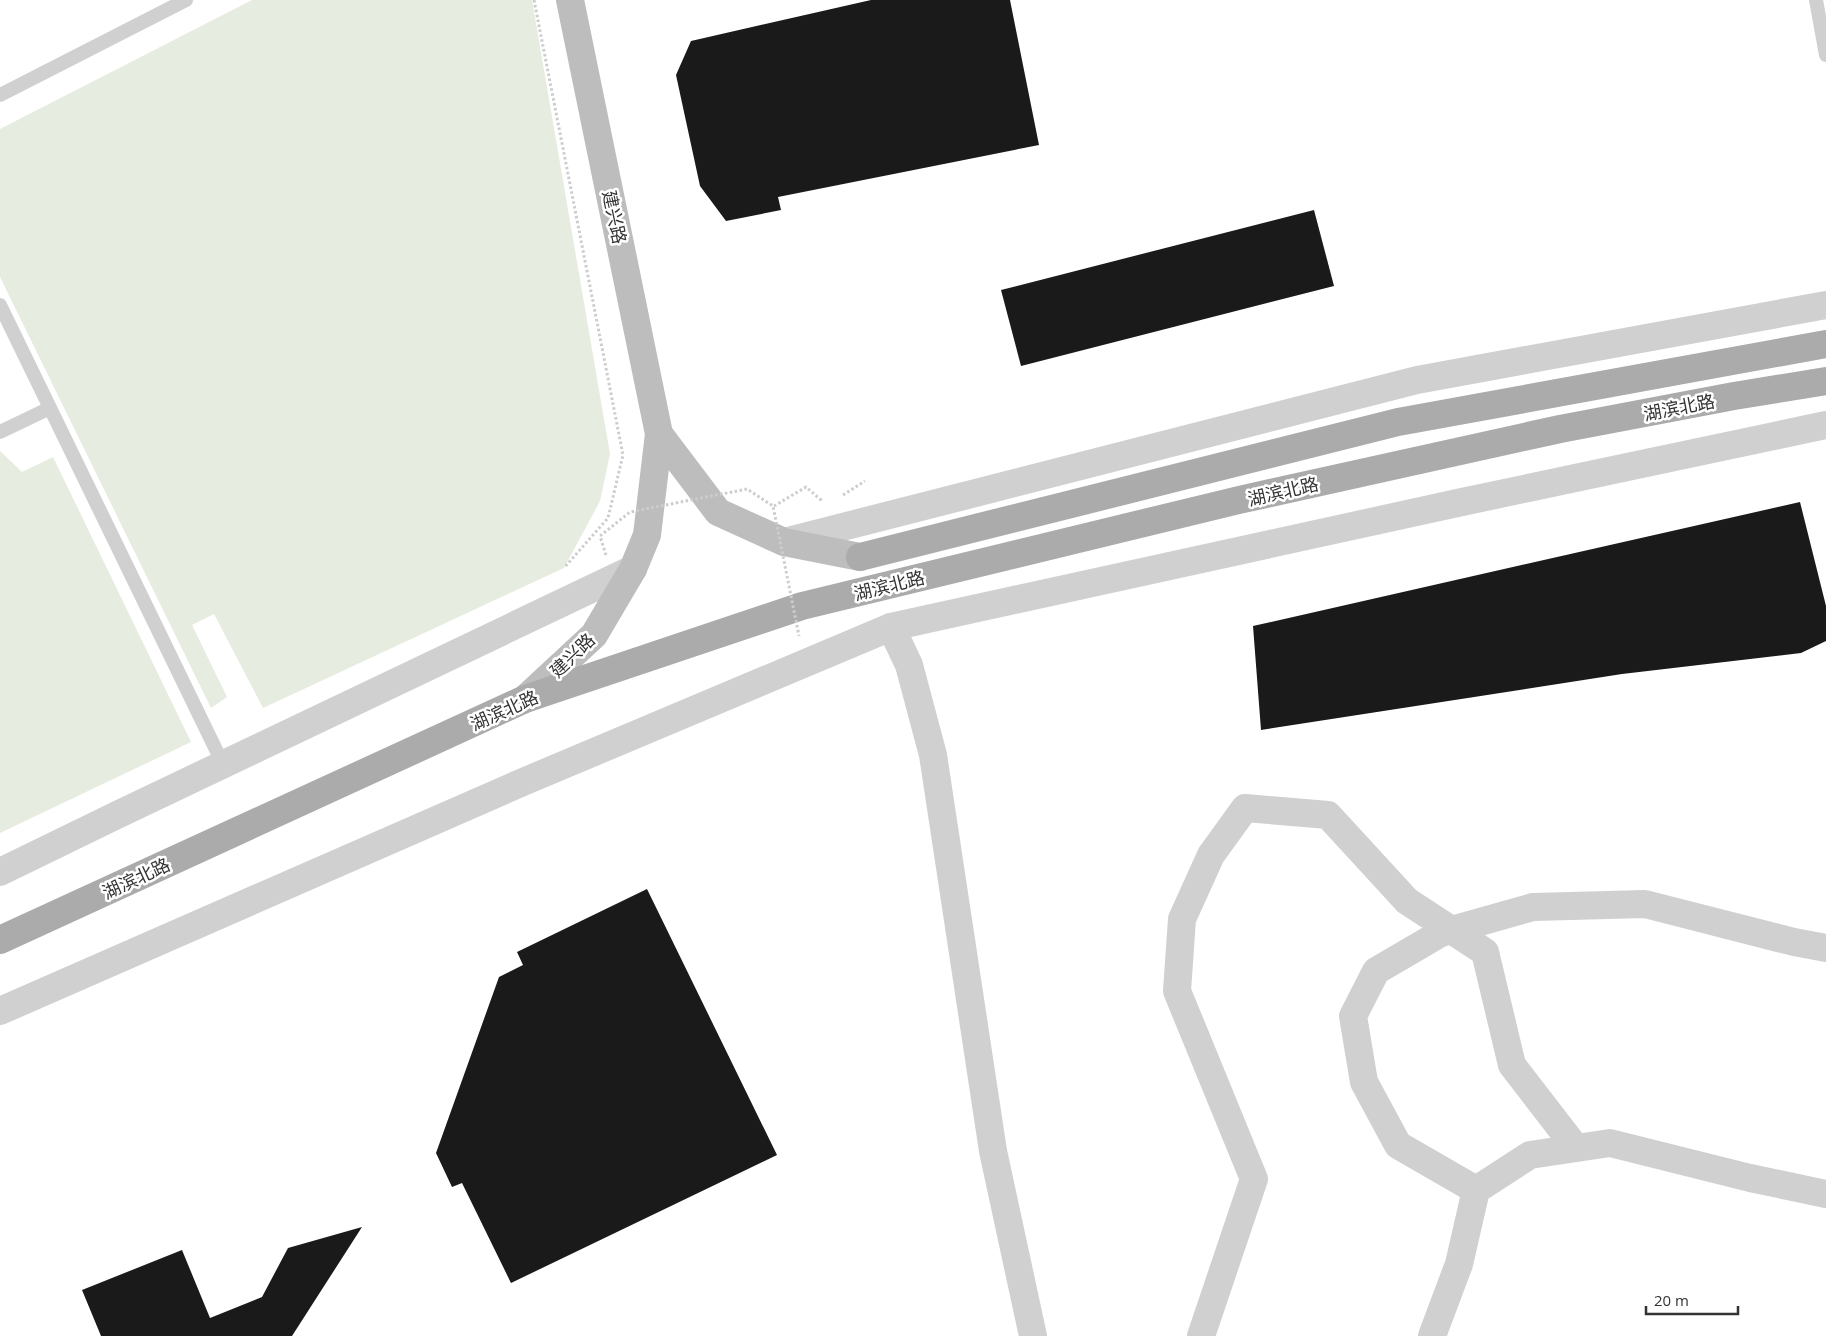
<svg xmlns="http://www.w3.org/2000/svg" width="1826" height="1336" font-family="'Open Sans','Noto Sans SC',sans-serif">
<style>
.green{fill:#e6ecdf}
.building{fill:#1a1a1a}
.lines{fill:none;stroke-linecap:round;stroke-linejoin:round}
.path{stroke:#cdcdcd;stroke-width:3;stroke-dasharray:2.5 2.5;stroke-linecap:butt}
.service{stroke:#d0d0d0;stroke-width:14}
.minor{stroke:#d0d0d0;stroke-width:28}
.tertiary{stroke:#d0d0d0;stroke-width:28}
.secondary{stroke:#bdbdbd;stroke-width:28}
.primary{stroke:#ababab;stroke-width:28}
.path-bridge{stroke:#cdcdcd;stroke-width:3;stroke-dasharray:2.5 2.5;stroke-linecap:butt}
.labels{text-anchor:middle;dominant-baseline:central;stroke-width:5;stroke-linejoin:round;paint-order:stroke}
.street-label{font-size:18px;fill:#333;stroke:#fff}
</style>
<rect width="100%" height="100%" fill="#fff"/>
<g class="green">
<polygon points="252,0 532,0 610,454 600,501 564,568 263,708 214,614 192,625 227,697 211,708 0,277 0,129"/>
<polygon points="0,451 22,472 53,457 191,742 0,833"/>
</g>
<g class="building">
<polygon points="871,0 1010,0 1039,145 778,197 781,210 726,221 700,186 676,75 691,41"/>
<polygon points="1314,210 1334,286 1021,366 1001,290"/>
<polygon points="1800,502 1826,606 1826,641 1801,653 1622,674 1261,730 1253,626"/>
<polygon points="647,889 777,1155 511,1283 462,1183 452,1187 436,1153 499,977 523,965 517,952"/>
<polygon points="362,1227 292,1336 101,1336 82,1290 182,1250 210,1318 262,1297 288,1248"/>
</g>
<g class="lines">
<g class="path">
<polyline points="534,0 623,455 608,518 564,568"/>
<polyline points="843,495 865,481"/>
<polyline points="774,506 806,487 821,500 821,502"/>
</g>
<g class="service">
<polyline points="1816,0 1826,55"/>
<polyline points="0,95 186,0"/>
<polyline points="0,305 223,764"/>
<polyline points="0,432 50,408"/>
</g>
<g class="minor">
<polyline points="891,627 909,665 933,755 993,1151 1033,1336"/>
<polyline points="1476,1190 1398,1145 1364,1082 1353,1016 1376,971 1441,933 1533,907 1645,904 1794,942 1826,948"/>
<polyline points="1201,1336 1254,1179 1177,991 1182,919 1211,855 1245,808 1328,815 1407,901 1485,952 1512,1065 1576,1148"/>
<polyline points="1432,1336 1459,1264 1476,1190 1530,1155 1610,1143 1750,1178 1826,1194"/>
</g>
<g class="tertiary">
<polyline points="784,542 1417,380 1826,305"/>
<polyline points="0,872 117,815 633,569"/>
<polyline points="0,1011 523,782 891,627 1462,502 1826,425"/>
</g>
<g class="secondary">
<polyline points="659,434 718,512 784,542 860,557"/>
<polyline points="525,699 594,635 633,569 647,535 659,434 570,0"/>
</g>
<g class="primary">
<polyline points="860,557 1398,422 1826,344"/>
<polyline points="0,940 525,699 802,606 1239,500 1560,429 1734,396 1826,381"/>
</g>
<polyline class="path-bridge" points="606,555 600,536 630,512 747,489 773,506 799,636"/>
</g>
<g class="labels">
<g class="street-label">
<text transform="translate(615 217) rotate(78)">建兴路</text>
<text transform="translate(1679 407) rotate(-11)">湖滨北路</text>
<text transform="translate(1283 491) rotate(-13)">湖滨北路</text>
<text transform="translate(889 585) rotate(-14)">湖滨北路</text>
<text transform="translate(572 655) rotate(-44)">建兴路</text>
<text transform="translate(504 710) rotate(-24)">湖滨北路</text>
<text transform="translate(136 878) rotate(-25)">湖滨北路</text>
</g>
</g>
<path d="M1646 1306v8h92v-8" fill="none" stroke="#333333" stroke-width="2.5"/>
<text x="1654" y="1306" font-size="15" fill="#333333" stroke="#ffffff" stroke-width="4" paint-order="stroke">20 m</text>
</svg>
